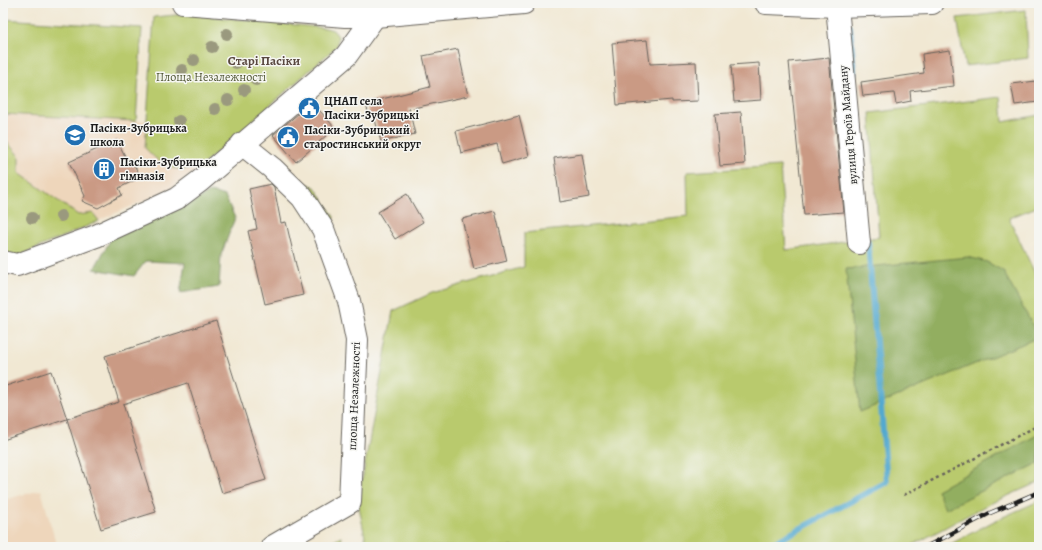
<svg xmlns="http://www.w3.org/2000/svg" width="1042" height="550" font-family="Alegreya,serif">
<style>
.built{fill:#eed6bb}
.green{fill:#b9ca6d;stroke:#6a7344}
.forest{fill:#92ae60;stroke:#57653e}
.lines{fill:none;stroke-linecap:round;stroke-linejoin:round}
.stream{stroke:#53a9cf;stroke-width:6}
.building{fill:#ca9a84}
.minor-casing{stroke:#67635c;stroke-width:24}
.major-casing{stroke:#67635c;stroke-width:24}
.path{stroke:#67635c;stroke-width:2.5;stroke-dasharray:3 3;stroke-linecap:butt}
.minor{stroke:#fff;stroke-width:22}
.major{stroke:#fff;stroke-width:22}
.rail-casing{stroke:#1c1c1c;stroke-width:4.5}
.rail{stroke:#f6f6f2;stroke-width:3;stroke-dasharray:9;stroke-linecap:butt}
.tree{fill:#9a997e}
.labels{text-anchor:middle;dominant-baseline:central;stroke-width:3;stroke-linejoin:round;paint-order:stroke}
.park-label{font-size:12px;fill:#535938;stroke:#f6f6f2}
.poi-label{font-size:12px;font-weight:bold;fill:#1c1c1c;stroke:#f6f6f2;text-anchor:start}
.street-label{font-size:12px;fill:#1c1c1c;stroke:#f6f6f2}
.neighbourhood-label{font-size:13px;font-weight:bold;fill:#594840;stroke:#f6f6f2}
</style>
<rect width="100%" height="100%" fill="#f6f6f2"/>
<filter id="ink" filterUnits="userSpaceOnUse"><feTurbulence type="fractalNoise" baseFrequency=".025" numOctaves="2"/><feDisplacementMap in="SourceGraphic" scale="8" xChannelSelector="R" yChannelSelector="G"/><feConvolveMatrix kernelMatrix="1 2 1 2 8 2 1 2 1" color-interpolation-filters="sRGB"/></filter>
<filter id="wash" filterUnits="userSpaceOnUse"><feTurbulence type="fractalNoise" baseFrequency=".012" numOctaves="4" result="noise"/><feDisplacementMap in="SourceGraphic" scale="16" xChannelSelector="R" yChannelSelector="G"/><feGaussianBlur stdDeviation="0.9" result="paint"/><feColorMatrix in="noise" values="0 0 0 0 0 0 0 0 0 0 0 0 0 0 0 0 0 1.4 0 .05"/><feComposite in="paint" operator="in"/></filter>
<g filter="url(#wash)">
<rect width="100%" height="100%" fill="#f1e8d3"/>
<g class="built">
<polygon points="3,19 142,28 136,121 147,121 145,148 182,170 199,168 184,181 171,189 16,257 3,254"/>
<polygon points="41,490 57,547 3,547 3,500"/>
</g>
<g class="green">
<polygon points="1026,10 1028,58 965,66 957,18"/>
<path d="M 187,14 L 326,28 L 333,30 L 338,36 L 337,46 L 199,168 C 171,171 164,168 145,148 L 154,17 Z"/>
<polygon points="3,19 142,28 136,121 3,114"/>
<polygon points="1001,97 1003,122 1039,115 1039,206 1009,218 1039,282 1039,482 985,506 909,547 367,547 358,502 393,311 432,293 524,267 524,233 688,216 687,172 780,166 786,250 879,237 870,113"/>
<polygon points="3,141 7,142 19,156 19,173 78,215 93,213 99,221 16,257 3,254"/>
<polygon points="308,184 315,187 334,217 333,222 330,223 295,190"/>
<polygon points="1039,501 1039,547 945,547 994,521"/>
<polygon points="341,537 343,547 322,547"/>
</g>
<g class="forest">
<polygon points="210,192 225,196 235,218 221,255 219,287 180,293 185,263 146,261 134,276 94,269 112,237 196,200"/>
<polygon points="968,257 987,262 1003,271 1039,337 860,412 846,269"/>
<polygon points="1039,434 1039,463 945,509 937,490"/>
</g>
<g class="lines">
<g class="stream">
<polyline points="850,27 854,73"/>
<polyline points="766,547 887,482 868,242"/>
</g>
</g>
<g id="blocks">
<g class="building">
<polygon points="647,40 650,64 696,62 698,101 672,102 672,100 617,105 612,43"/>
<polygon points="458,49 468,96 409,109 415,134 381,142 374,116 369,117 366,103 430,87 423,56"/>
<polygon points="950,50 954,86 910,91 911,101 896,104 894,93 863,96 861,82 924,73 922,54"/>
<polygon points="829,58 844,212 804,215 789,62"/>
<polygon points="759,63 761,100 734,102 731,65"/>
<polygon points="1036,81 1038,102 1015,105 1011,84"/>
<polygon points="312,102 335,128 296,162 273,135"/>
<polygon points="741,112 745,164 720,166 715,114"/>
<polygon points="519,115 529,156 502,164 497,144 461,153 456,131"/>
<polygon points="117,140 127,160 131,160 141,177 119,188 122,195 98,208 82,201 85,196 69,162"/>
<polygon points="582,154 589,197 560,202 554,158"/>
<polygon points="271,184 274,187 281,223 286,222 303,295 265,304 248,231 257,229 249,189"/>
<polygon points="407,194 423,222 395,239 378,212"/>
<polygon points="495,211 507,261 474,269 462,219"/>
<polygon points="216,321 266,480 222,493 188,383 123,404 156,512 101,529 67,419 119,402 105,356"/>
<polygon points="51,371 67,419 3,440 3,387"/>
</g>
</g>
</g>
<g filter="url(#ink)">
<use href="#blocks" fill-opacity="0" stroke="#67635c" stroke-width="1"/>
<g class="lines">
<g class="minor-casing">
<g id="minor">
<polyline points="837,6 859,243"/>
<polyline points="242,144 272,168 302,197 323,229 349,301 357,340 350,502 272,547"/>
<polyline points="3,262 17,265 96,236 176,199 200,181 346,56 375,16"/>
</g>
</g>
<g class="major-casing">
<g id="major">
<polyline points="183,3 345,16 375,16 524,3"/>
<polyline points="766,3 837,6 932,3"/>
</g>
</g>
<polyline class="path" points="904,495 1039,425"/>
<use href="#minor" class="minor"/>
<use href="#major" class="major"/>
<g class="rail-casing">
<polyline id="rail" points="926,547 990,513 1039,492"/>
</g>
<use href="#rail" class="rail"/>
</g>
<g class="tree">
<circle cx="227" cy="34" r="6"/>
<circle cx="212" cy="47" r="6"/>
<circle cx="194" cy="60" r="6"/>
<circle cx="236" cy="63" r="6"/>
<circle cx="182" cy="70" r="6"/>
<circle cx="256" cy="80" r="6"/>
<circle cx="244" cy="90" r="6"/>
<circle cx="228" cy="100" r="6"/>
<circle cx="215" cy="109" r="6"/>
<circle cx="179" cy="121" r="6"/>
<circle cx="61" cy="216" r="6"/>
<circle cx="32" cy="218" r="6"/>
</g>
</g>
<defs>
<g id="civic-disc" transform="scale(1.15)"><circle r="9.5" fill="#1f6fb2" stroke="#f6f6f2"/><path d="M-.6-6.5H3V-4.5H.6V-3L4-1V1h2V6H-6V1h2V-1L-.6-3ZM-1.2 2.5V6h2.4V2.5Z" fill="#fff"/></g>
<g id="school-disc" transform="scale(1.15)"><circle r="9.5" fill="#1f6fb2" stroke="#f6f6f2"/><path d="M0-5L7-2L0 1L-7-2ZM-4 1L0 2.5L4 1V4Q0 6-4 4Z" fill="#fff"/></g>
<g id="building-disc" transform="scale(1.15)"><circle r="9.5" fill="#1f6fb2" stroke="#f6f6f2"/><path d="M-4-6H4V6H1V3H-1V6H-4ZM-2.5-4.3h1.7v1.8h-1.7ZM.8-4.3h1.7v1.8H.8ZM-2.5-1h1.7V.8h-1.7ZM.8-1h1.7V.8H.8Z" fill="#fff"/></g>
</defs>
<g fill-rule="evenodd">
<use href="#civic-disc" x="309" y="108"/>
<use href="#school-disc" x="75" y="135"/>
<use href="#civic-disc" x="288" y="137"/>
<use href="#building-disc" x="104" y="169"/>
</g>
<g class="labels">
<g class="park-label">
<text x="211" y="77">Площа Незалежності</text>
</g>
<g class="poi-label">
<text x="324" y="101">ЦНАП села<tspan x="324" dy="14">Пасіки-Зубрицькі</tspan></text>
<text x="90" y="128">Пасіки-Зубрицька<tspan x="90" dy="14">школа</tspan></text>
<text x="304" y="130">Пасіки-Зубрицький<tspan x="304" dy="14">старостинський округ</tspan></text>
<text x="120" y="162">Пасіки-Зубрицька<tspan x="120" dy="14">гімназія</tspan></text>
</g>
<g class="street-label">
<text transform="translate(848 125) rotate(-95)">вулиця Героїв Майдану</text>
<text transform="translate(354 396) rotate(-88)">площа Незалежності</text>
</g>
<g class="neighbourhood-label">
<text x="264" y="60">Старі Пасіки</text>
</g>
</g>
<rect width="1042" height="550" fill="none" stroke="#f6f6f2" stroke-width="16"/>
</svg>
